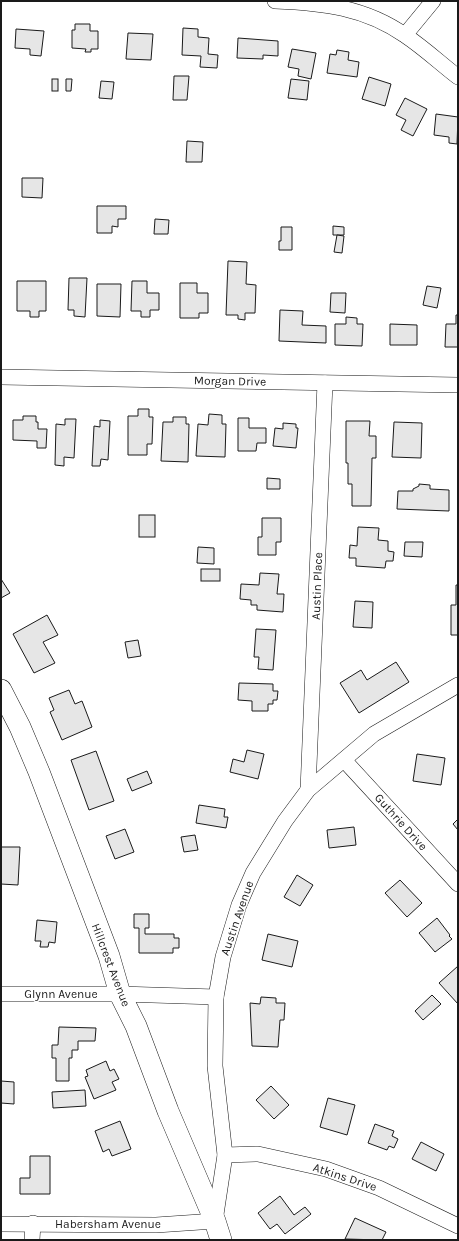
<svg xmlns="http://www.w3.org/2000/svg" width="459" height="1241" font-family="Karla,sans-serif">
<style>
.building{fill:#e6e6e6;stroke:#1a1a1a}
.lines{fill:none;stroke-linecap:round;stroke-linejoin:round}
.street-casing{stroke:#1a1a1a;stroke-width:16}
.secondary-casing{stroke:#1a1a1a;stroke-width:22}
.street{stroke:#fff;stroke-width:15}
.secondary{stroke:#fff;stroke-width:21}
.labels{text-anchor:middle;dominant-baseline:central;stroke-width:3;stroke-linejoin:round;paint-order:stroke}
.street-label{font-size:12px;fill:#1a1a1a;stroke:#fff}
</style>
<rect width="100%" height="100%" fill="#fff"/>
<g class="building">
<polygon points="75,24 90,24 90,31 98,31 98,49 91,49 91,52 85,52 86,49 72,48 72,30 75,30"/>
<polygon points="183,28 198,29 198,37 209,38 208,54 218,55 217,68 200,67 201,56 182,55"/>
<polygon points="16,29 44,31 41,56 30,55 30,49 15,48"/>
<polygon points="128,33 153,34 151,60 126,59"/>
<polygon points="238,38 278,41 278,56 263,55 263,59 237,58"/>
<polygon points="292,49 316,53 311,79 298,76 299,69 288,67"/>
<polygon points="337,50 349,52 348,60 359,62 357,77 327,73 330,54 336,55"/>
<polygon points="174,76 189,76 187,100 173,100"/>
<polygon points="369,77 391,84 385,106 362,99"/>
<rect x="52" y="79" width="6" height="12"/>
<polygon points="66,79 72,79 71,91 66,91"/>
<polygon points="291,79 309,81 307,100 288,98"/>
<polygon points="101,81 114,82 112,99 99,98"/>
<polygon points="405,98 427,109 413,136 401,130 406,120 396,115"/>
<polygon points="436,114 458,117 457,144 449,143 449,137 434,135"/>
<polygon points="187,141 203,142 202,162 186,162"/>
<polygon points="22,178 43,178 42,198 22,197"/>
<polygon points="97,206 126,206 126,219 118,219 118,227 112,226 112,233 97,233"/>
<polygon points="155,219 169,220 168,234 154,234"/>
<polygon points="333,226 344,227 344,235 333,235"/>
<polygon points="281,227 292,227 292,250 279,250 279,241 281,241"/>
<polygon points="337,235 344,236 342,253 334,252"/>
<polygon points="228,261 247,262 246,284 256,285 255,313 245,313 245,320 238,319 238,315 226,315"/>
<polygon points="69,278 87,278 85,317 74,316 74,310 68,310"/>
<polygon points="17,281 46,281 46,311 39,311 39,317 30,317 30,311 17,311"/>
<polygon points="132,281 147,281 147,293 159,293 159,310 150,310 150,317 141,317 141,311 131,311"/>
<polygon points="180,283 197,283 197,293 208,293 208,313 199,313 199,318 180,318"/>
<polygon points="97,284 121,284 120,317 97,316"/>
<polygon points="427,286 441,288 437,308 423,305"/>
<polygon points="331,293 346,293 345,313 330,312"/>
<polygon points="280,310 303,311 302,325 326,326 326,343 279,341"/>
<polygon points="456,315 458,315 458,347 445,347 446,324 456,324"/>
<polygon points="346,317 357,318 357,324 363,324 362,346 335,345 335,324 346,324"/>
<polygon points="390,324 417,325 417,345 390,345"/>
<polygon points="138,409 149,409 149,417 153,417 152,444 147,444 147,455 128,455 128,416 138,416"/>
<polygon points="209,414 222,415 222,424 226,424 225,457 196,456 198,424 208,425"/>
<polygon points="23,416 36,416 36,422 38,422 38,429 47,429 46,448 37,448 37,441 13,440 13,420 23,420"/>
<polygon points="173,417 186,417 186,424 189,424 188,462 161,461 163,422 173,422"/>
<polygon points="238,418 249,418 249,428 266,428 266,443 257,443 256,451 238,451"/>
<polygon points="65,419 76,419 74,458 64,457 64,466 55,465 56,424 65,425"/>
<polygon points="100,420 110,421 108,460 101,459 100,466 92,466 94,426 100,427"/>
<polygon points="346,421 370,421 369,436 376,436 376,458 372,458 371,506 352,506 352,484 348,484 348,463 346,463"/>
<polygon points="394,422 422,423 421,458 392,457"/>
<polygon points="283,423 296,424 296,428 298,428 296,448 273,446 275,428 283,429"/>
<polygon points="267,478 280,479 280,489 267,489"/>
<polygon points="419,484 430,485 430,489 449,490 449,511 397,509 398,491 413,491 413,489 419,486"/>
<rect x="139" y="515" width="16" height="22"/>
<polygon points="262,518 281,518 281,542 276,542 276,555 258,555 258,537 262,537"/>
<polygon points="358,527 379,528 378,540 388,541 388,551 394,552 393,561 386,561 385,568 356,566 356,558 349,558 350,545 357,546"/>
<polygon points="405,542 423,542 422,557 404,556"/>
<polygon points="198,547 214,548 214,564 197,563"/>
<rect x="201" y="569" width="19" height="12"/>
<polygon points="260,573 279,574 277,594 284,594 283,612 257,610 257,605 251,605 251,600 240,599 241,584 259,585"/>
<polygon points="1,579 10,593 1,598"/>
<polygon points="456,585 458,585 458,635 451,635 451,605 456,605"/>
<polygon points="355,601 373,602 372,628 353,627"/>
<polygon points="47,615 58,635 43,642 55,663 34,673 13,634"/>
<polygon points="256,629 276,630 273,670 258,669 259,657 254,657"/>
<polygon points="138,640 141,656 128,658 125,642"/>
<polygon points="396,662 409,682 359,713 340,683 361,670 367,680"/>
<polygon points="239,683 273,684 273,691 278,691 277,700 273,700 273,704 268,704 268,711 252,711 252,701 238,700"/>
<polygon points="69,690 75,704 82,701 92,727 62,740 50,712 54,710 49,698"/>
<polygon points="247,750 264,754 258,779 230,772 233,759 244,762"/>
<polygon points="96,751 114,801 89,810 71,760"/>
<polygon points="417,754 445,758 441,785 413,781"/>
<polygon points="147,771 152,783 132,791 127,779"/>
<polygon points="199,805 225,809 224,817 228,817 226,828 196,823"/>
<polygon points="458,819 458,830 453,824"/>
<polygon points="354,827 356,845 329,848 327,830"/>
<polygon points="125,829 134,852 115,859 106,836"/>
<polygon points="195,835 198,850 184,852 181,837"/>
<polygon points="1,847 20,847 18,885 1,884"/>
<polygon points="297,875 313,885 300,906 284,897"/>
<polygon points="400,880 422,903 407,917 385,893"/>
<polygon points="134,914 149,914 149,928 145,928 145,934 174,934 174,938 179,938 179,948 173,948 173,953 139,953 139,928 134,928"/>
<polygon points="437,918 450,935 449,936 452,939 435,952 419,933"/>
<polygon points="37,920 57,922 55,943 49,942 48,947 40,947 41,941 35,941"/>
<polygon points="268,934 298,941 292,967 262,960"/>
<polygon points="458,966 458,1004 439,983"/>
<polygon points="432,995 441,1004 423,1020 415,1011"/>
<polygon points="261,997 276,998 276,1003 285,1003 284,1020 280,1020 278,1047 252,1046 250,1003 260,1004"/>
<polygon points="59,1027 96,1028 95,1041 78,1041 78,1050 72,1050 72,1058 69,1058 69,1081 56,1081 56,1058 52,1058 52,1045 58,1045"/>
<polygon points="106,1061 110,1071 114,1069 119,1079 112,1082 116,1090 94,1099 85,1077 88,1076 86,1070"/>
<polygon points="1,1081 14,1082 14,1104 1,1103"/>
<polygon points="271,1086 289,1105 274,1119 256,1100"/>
<polygon points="85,1090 86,1106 53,1108 52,1092"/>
<polygon points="328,1098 355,1105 347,1135 320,1127"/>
<polygon points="120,1121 131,1149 112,1156 109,1149 103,1152 95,1131"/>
<polygon points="375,1124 394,1131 392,1136 398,1139 394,1148 389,1146 387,1150 368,1143"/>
<polygon points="421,1142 444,1154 436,1171 412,1159"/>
<polygon points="30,1156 50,1156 50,1194 20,1194 20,1178 30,1178"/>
<polygon points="280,1196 294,1215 305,1207 311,1214 285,1234 277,1224 270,1229 258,1213"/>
<polygon points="355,1218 386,1232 382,1240 345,1239"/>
</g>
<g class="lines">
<g class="street-casing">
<g id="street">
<path d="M 275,1 C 323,3 365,7 406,36 C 424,48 441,64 458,77"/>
<polyline points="405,35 433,1"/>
<polyline points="1,377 458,385"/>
<polyline points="344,760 458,884"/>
<polyline points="308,790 325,383"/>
<polyline points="1,994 120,994 216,997"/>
<polyline points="225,1155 258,1154 326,1169 379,1188 458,1226"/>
<polyline points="1,1224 156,1225 215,1221 225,1155 215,1066 216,997 223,957 239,905 253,873 285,821 308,790 374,734 458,685"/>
<polyline points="32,1240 33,1223"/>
</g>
</g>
<g class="secondary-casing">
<polyline id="secondary" points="1,690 20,727 39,772 109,956 120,994 136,1026 168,1111 215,1221 221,1240"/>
</g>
<use href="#street" class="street"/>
<use href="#secondary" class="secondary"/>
</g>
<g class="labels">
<g class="street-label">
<text transform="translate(230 381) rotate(1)">Morgan Drive</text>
<text transform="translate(317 586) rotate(-88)">Austin Place</text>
<text transform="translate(401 822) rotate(48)">Guthrie Drive</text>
<text transform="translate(237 918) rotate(-71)">Austin Avenue</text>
<text transform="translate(111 965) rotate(69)">Hillcrest Avenue</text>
<text x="61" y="994">Glynn Avenue</text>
<text transform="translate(345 1177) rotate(18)">Atkins Drive</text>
<text x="108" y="1224">Habersham Avenue</text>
</g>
</g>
<rect width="459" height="1241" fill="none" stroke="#1a1a1a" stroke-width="4"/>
</svg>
